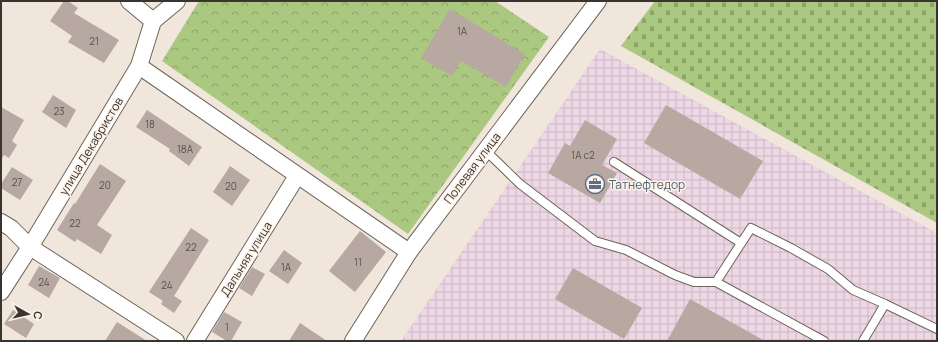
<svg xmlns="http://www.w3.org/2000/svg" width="938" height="342" font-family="Manrope,sans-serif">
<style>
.industrial{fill:url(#industrial-grid)}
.cemetery{fill:url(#cemetery-stones)}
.park{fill:url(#park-crowns)}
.building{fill:#b7a8a2}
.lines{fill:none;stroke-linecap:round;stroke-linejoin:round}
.lane-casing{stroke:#6e655b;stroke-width:10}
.street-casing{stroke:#6e655b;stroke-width:18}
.lane{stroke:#fff;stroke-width:8}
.street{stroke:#fff;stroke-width:16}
.labels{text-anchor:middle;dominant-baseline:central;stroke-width:3;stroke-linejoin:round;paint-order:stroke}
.number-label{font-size:10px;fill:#58514c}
.street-label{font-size:12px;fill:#393430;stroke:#fef3e8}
.service-label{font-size:12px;fill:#4e5e75;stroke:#fef3e8;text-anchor:start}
</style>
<defs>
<pattern id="industrial-grid" width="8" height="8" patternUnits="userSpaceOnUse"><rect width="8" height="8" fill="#edd7e4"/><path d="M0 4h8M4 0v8" fill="none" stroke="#ccb9c4"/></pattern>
<pattern id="cemetery-stones" width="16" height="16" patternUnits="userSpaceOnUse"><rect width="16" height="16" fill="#abc881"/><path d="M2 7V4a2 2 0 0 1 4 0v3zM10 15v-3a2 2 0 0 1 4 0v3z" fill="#8ca36a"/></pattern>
<pattern id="park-crowns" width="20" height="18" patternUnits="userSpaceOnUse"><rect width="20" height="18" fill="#abc881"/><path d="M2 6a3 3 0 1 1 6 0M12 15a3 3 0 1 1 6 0" fill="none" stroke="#8ca36a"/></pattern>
</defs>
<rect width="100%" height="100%" fill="#f1e6db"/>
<polygon class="industrial" points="600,49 937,233 937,341 401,341"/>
<polygon class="cemetery" points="655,1 937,1 937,223 621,46"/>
<polygon class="park" points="199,1 495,1 549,37 408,234 162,61"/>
<g class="building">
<polygon points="64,1 68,1 78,8 74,13 119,40 104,63 68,42 72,36 50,21"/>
<polygon points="450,9 525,54 506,87 461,61 452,76 421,58"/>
<polygon points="53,95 76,110 66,128 42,112"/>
<polygon points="666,105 763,161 740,199 644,143"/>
<polygon points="1,107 24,120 12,141 17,145 9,158 4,155 1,160"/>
<polygon points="147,110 202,147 189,166 169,151 170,149 136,127"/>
<polygon points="585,120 617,139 602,165 617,173 600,203 548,173 565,143 570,146"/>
<polygon points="100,164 126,181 97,225 112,235 101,254 77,239 75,242 57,230 74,203 75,204"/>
<polygon points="230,166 250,180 232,206 213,192"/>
<polygon points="12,167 33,180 20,200 1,188 1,184"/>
<polygon points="191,228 209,240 174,296 182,301 174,313 161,304 163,301 149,292"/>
<polygon points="360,231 386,252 355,292 329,271"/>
<polygon points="284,250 302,263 288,284 269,271"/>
<polygon points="39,266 60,278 49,298 28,285"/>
<polygon points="252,267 265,274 252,296 239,288"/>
<polygon points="573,268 642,308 624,339 555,299"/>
<polygon points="690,299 765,341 667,341"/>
<polygon points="13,310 34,324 26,338 4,324"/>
<polygon points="224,312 242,322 231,341 227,341 212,332"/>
<polygon points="117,322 147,341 105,341"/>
<polygon points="300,323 327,341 289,341"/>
</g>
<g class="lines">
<g class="lane-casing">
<g id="lane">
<polyline points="486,151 520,184 595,241 626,250 675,275 694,282 716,282 824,341"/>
<polyline points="614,162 741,243"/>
<polyline points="716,282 751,228 791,248 828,269 853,290 885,304"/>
<polyline points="863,341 885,304 937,329"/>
</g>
</g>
<g class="street-casing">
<g id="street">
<polyline points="129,1 153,21"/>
<polyline points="139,66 409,252"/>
<polyline points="1,222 11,228 30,247 176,341"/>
<polyline points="1,292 30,247 139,66 153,21 177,1"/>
<polyline points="195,341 297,176"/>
<polyline points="353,341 409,252 598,1"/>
</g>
</g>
<use href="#lane" class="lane"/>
<use href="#street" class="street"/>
</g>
<defs>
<g id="office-ring" transform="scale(1)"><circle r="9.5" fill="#fef3e8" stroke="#5c6f8a" stroke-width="1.5"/><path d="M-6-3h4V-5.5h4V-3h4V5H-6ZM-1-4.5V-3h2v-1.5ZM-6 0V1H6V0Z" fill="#5c6f8a"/></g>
</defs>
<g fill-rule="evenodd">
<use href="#office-ring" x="595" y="184"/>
</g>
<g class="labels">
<g class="number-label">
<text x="462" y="31">1А</text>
<text x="94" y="41">21</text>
<text x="59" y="111">23</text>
<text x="150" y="124">18</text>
<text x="185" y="149">18А</text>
<text x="583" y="155">1А с2</text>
<text x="17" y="182">27</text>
<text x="105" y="185">20</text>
<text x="231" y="186">20</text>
<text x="75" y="223">22</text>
<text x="191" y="247">22</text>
<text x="358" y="262">11</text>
<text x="286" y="267">1А</text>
<text x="44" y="282">24</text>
<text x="167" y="285">24</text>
<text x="227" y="327">1</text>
</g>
<g class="street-label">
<text transform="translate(91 146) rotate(-59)">улица Декабристов</text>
<text transform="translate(472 168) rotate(-53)">Полевая улица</text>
<text transform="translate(246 259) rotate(-58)">Дальняя улица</text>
</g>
<g class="service-label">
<text x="609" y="184">Татнефтедор</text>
</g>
</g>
<rect width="938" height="342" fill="none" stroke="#393430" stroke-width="4"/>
<g transform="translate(28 314) rotate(98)" stroke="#fef3e8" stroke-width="3" paint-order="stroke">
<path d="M0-3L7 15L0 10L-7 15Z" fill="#393430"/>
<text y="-6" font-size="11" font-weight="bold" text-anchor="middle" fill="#393430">С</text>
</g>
</svg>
